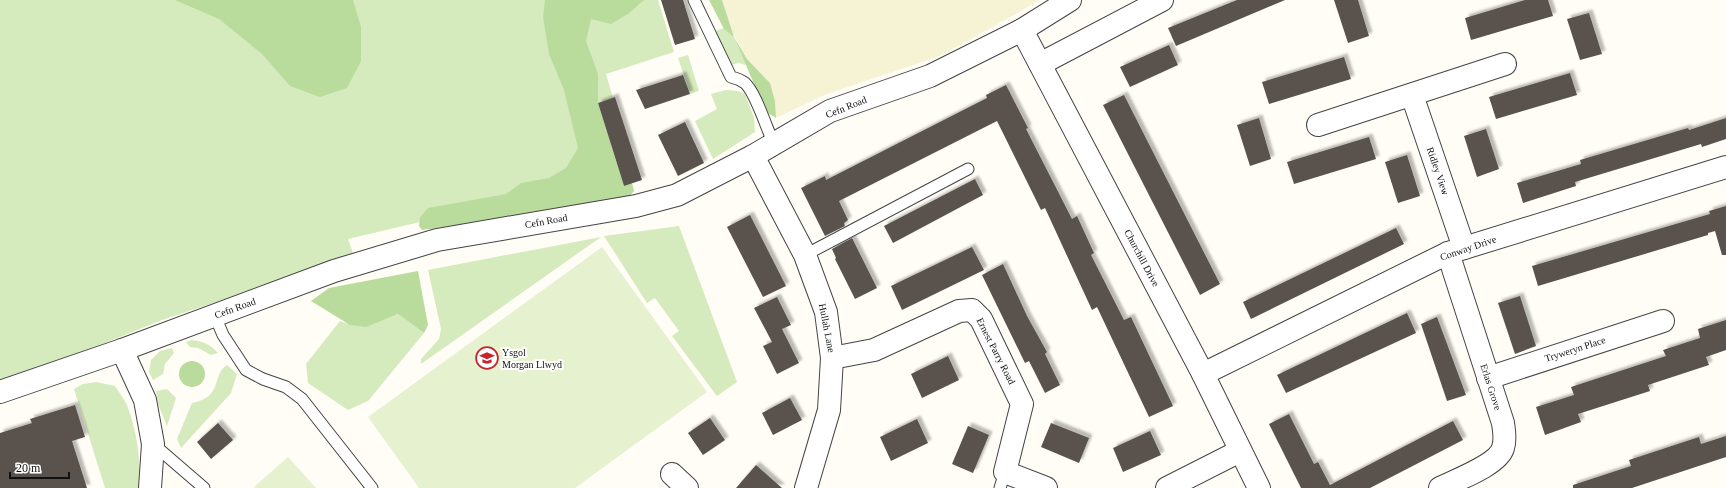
<svg xmlns="http://www.w3.org/2000/svg" width="1726" height="488" font-family="Georgia,serif">
<style>
.farmland{fill:#f6f3d4}
.green{fill:#d5ebbd}
.forest{fill:#b9dc9c}
.pitch{fill:#e6f2cf}
.building{fill:#5a524d;filter:url(#shadow)}
.lines{fill:none;stroke-linecap:round;stroke-linejoin:round}
.service-casing{stroke:#444;stroke-width:13}
.minor-casing{stroke:#444;stroke-width:24}
.tertiary-casing{stroke:#444;stroke-width:24}
.service{stroke:#fff;stroke-width:11}
.minor{stroke:#fff;stroke-width:22}
.tertiary{stroke:#fff;stroke-width:22}
.labels{text-anchor:middle;dominant-baseline:central;stroke-width:4;stroke-linejoin:round;paint-order:stroke}
.street-label{font-size:10px;fill:#111;stroke:#fff}
.poi-label{font-size:10px;fill:#111;stroke:#fff;text-anchor:start}
</style>
<defs>
<filter id="shadow"><feDropShadow dx="3.5" dy="-3.5" stdDeviation="1" flood-color="#0004"/></filter>
</defs>
<rect width="100%" height="100%" fill="#fffdf5"/>
<polygon class="farmland" points="715,0 1039,0 1016,14 940,56 827,94 776,118 775,101 770,83 747,59"/>
<g class="green">
<polygon points="0,0 561,0 607,192 424,221 348,239 354,256 162,320 63,360 0,381"/>
<polygon points="568,0 658,0 674,52 606,74 613,98 598,103"/>
<polygon points="724,28 734,37 746,65 739,63 729,65 712,32"/>
<polygon points="688,55 699,91 690,94 678,58"/>
<polygon points="726,90 738,91 745,94 754,118 755,132 713,159 695,121 717,109 711,94"/>
<polygon points="679,226 737,382 717,396 672,336 679,331 655,298 647,303 604,236"/>
<polygon points="601,237 421,364 421,359 439,339 441,329 428,270"/>
<path d="M 398,314 L 424,333 L 368,401 L 348,410 L 308,383 L 306,364 L 340,321 C 357,329 381,321 398,314 Z"/>
<path d="M 192,340 C 204,342 210,344 218,353 L 211,355 L 198,348 L 190,347 L 186,342 Z"/>
<polygon points="172,348 174,353 165,364 163,374 153,380 149,372 151,360 160,351"/>
<path d="M 227,365 L 237,374 L 231,393 L 181,448 L 177,439 L 192,403 C 224,397 211,375 227,365 Z"/>
<path d="M 96,382 L 115,386 C 119,392 124,399 127,405 C 137,431 141,461 139,488 L 105,488 L 74,389 L 83,384 Z"/>
<polygon points="167,389 176,398 167,426 158,404 156,391"/>
</g>
<g class="forest">
<polygon points="175,0 353,0 361,27 361,61 347,88 320,97 290,86 262,54 219,19"/>
<polygon points="545,0 644,0 628,14 611,24 591,19 586,41 598,74 598,103 624,186 632,183 634,191 629,197 496,220 422,230 419,226 420,217 428,208 506,194 521,183 549,178 566,168 578,148 564,90 549,54 543,17"/>
<polygon points="709,0 722,0 734,37 747,59 770,83 775,101 776,118 766,112 734,37 724,29"/>
<polygon points="418,271 428,325 424,333 398,314 366,327 350,325 311,301 329,288"/>
<circle cx="192" cy="374" r="13"/>
</g>
<g class="pitch">
<polygon points="602,247 707,392 575,488 419,488 368,417"/>
<polygon points="288,457 316,488 255,488 254,487"/>
</g>
<g class="building">
<polygon points="661,0 683,0 695,39 675,45"/>
<polygon points="1237,0 1285,0 1176,46 1168,28"/>
<polygon points="1334,0 1358,0 1369,36 1348,43"/>
<polygon points="1525,0 1548,0 1553,16 1471,40 1465,18"/>
<polygon points="1589,13 1602,54 1580,60 1567,19"/>
<polygon points="1169,45 1178,65 1130,87 1120,67"/>
<polygon points="1344,57 1351,79 1269,104 1262,82"/>
<polygon points="1570,73 1577,95 1496,119 1489,97"/>
<polygon points="683,75 690,94 645,109 636,90"/>
<polygon points="1006,85 1028,128 1026,129 1072,219 1077,216 1094,253 1091,255 1124,320 1131,317 1173,406 1149,417 1097,307 1092,310 1045,208 1041,210 997,121 839,201 848,220 844,223 845,226 825,236 801,188 825,176 826,180 987,98 986,95"/>
<polygon points="1124,95 1220,284 1200,295 1103,105"/>
<polygon points="615,97 642,180 624,186 598,103"/>
<polygon points="1259,118 1271,159 1250,166 1237,125"/>
<polygon points="1726,118 1726,139 1702,147 1701,144 1575,182 1576,186 1523,203 1517,183 1581,164 1580,160 1688,128 1689,130"/>
<polygon points="685,122 704,163 678,176 658,135"/>
<polygon points="1486,129 1499,169 1477,177 1464,136"/>
<polygon points="1369,137 1376,159 1294,184 1287,162"/>
<polygon points="1407,155 1420,196 1398,203 1385,162"/>
<polygon points="975,179 983,195 893,243 884,226"/>
<polygon points="1726,206 1726,255 1722,255 1715,231 1708,233 1708,235 1538,286 1532,266 1710,214 1709,211"/>
<polygon points="750,215 786,286 763,297 727,227"/>
<polygon points="1396,228 1404,244 1251,319 1243,302"/>
<polygon points="852,238 877,288 855,299 835,259 836,258 832,249"/>
<polygon points="972,247 984,270 902,310 891,286"/>
<polygon points="1003,264 1027,316 1047,352 1045,354 1060,385 1045,393 1029,361 1025,363 982,275"/>
<polygon points="1520,296 1536,346 1515,354 1498,303"/>
<polygon points="777,297 791,325 782,329 799,363 777,374 763,346 772,342 754,308"/>
<polygon points="1407,313 1416,333 1286,393 1277,375"/>
<polygon points="1437,317 1466,395 1447,401 1421,324"/>
<polygon points="1726,320 1726,350 1706,357 1709,365 1648,385 1650,391 1578,414 1581,422 1545,435 1536,407 1574,395 1571,387 1666,356 1663,350 1700,338 1698,329"/>
<polygon points="948,356 959,380 922,398 911,374"/>
<polygon points="790,398 802,420 773,435 762,413"/>
<polygon points="75,405 85,437 72,441 87,488 0,488 0,433 32,423 30,419"/>
<polygon points="1289,414 1314,464 1318,462 1330,485 1453,421 1463,440 1370,488 1301,488 1269,424"/>
<polygon points="710,418 725,440 703,455 688,433"/>
<polygon points="917,419 928,443 891,461 880,437"/>
<polygon points="218,423 233,440 211,459 197,442"/>
<polygon points="1051,423 1089,438 1079,463 1041,447"/>
<polygon points="968,426 989,435 973,473 952,464"/>
<polygon points="1150,431 1161,455 1123,472 1113,448"/>
<polygon points="1726,436 1726,457 1632,488 1573,488 1573,485 1631,466 1629,460 1699,437 1701,444"/>
<polygon points="756,465 782,488 736,488"/>
</g>
<g class="lines">
<g class="service-casing">
<g id="service">
<path d="M 694,0 L 731,77 C 736,78 741,80 745,83 C 756,93 767,130 774,144"/>
<polyline points="805,255 968,169"/>
<polyline points="215,316 223,335 246,370 263,379 286,387 302,399 372,488"/>
<polyline points="153,444 204,488"/>
<polyline points="1000,488 1005,472"/>
</g>
</g>
<g class="minor-casing">
<g id="minor">
<polyline points="1022,30 1203,374 1259,488"/>
<polyline points="1040,64 1162,0"/>
<polyline points="1412,95 1464,248"/>
<polyline points="1318,125 1505,64"/>
<polyline points="122,350 145,400 153,444 150,488"/>
<polyline points="832,358 874,350 959,311 972,310 981,319 1022,404 1005,472 1046,488"/>
<polyline points="1203,374 1448,253 1726,167"/>
<polyline points="1488,378 1663,321"/>
<polyline points="0,392 122,350 334,271 437,240 636,206 677,195 753,156 830,111 930,76 1022,30 1070,0"/>
<polyline points="672,474 687,488"/>
<polyline points="1167,488 1240,451"/>
<path d="M 1440,488 C 1456,480 1498,465 1503,448 C 1506,439 1504,431 1503,423 L 1448,253"/>
</g>
</g>
<g class="tertiary-casing">
<polyline id="tertiary" points="753,156 805,255 826,312 832,358 829,410 806,488"/>
</g>
<use href="#service" class="service"/>
<use href="#minor" class="minor"/>
<use href="#tertiary" class="tertiary"/>
</g>
<defs>
<g id="school-ring" transform="scale(1.15)"><circle r="9.5" fill="#fff" stroke="#c4262e" stroke-width="1.5"/><path d="M0-5L7-2L0 1L-7-2ZM-4 1L0 2.5L4 1V4Q0 6-4 4Z" fill="#c4262e"/></g>
</defs>
<g fill-rule="evenodd">
<use href="#school-ring" x="487" y="358"/>
</g>
<g class="labels">
<g class="street-label">
<text transform="translate(846 107) rotate(-22)">Cefn Road</text>
<text transform="translate(1438 171) rotate(71)">Ridley View</text>
<text transform="translate(546 221) rotate(-10)">Cefn Road</text>
<text transform="translate(1468 248) rotate(-19)">Conway Drive</text>
<text transform="translate(1142 258) rotate(62)">Churchill Drive</text>
<text transform="translate(235 308) rotate(-20)">Cefn Road</text>
<text transform="translate(827 328) rotate(79)">Hullah Lane</text>
<text transform="translate(1575 349) rotate(-18)">Tryweryn Place</text>
<text transform="translate(996 351) rotate(63)">Ernest Parry Road</text>
<text transform="translate(1491 387) rotate(72)">Erlas Grove</text>
</g>
<g class="poi-label">
<text x="502" y="352">Ysgol<tspan x="502" dy="12">Morgan Llwyd</tspan></text>
</g>
</g>
<path d="M10 472v6h59v-6" fill="none" stroke="#111111" stroke-width="2"/>
<text x="16" y="472" font-size="12" fill="#111111" stroke="#ffffff" stroke-width="3" paint-order="stroke">20 m</text>
</svg>
